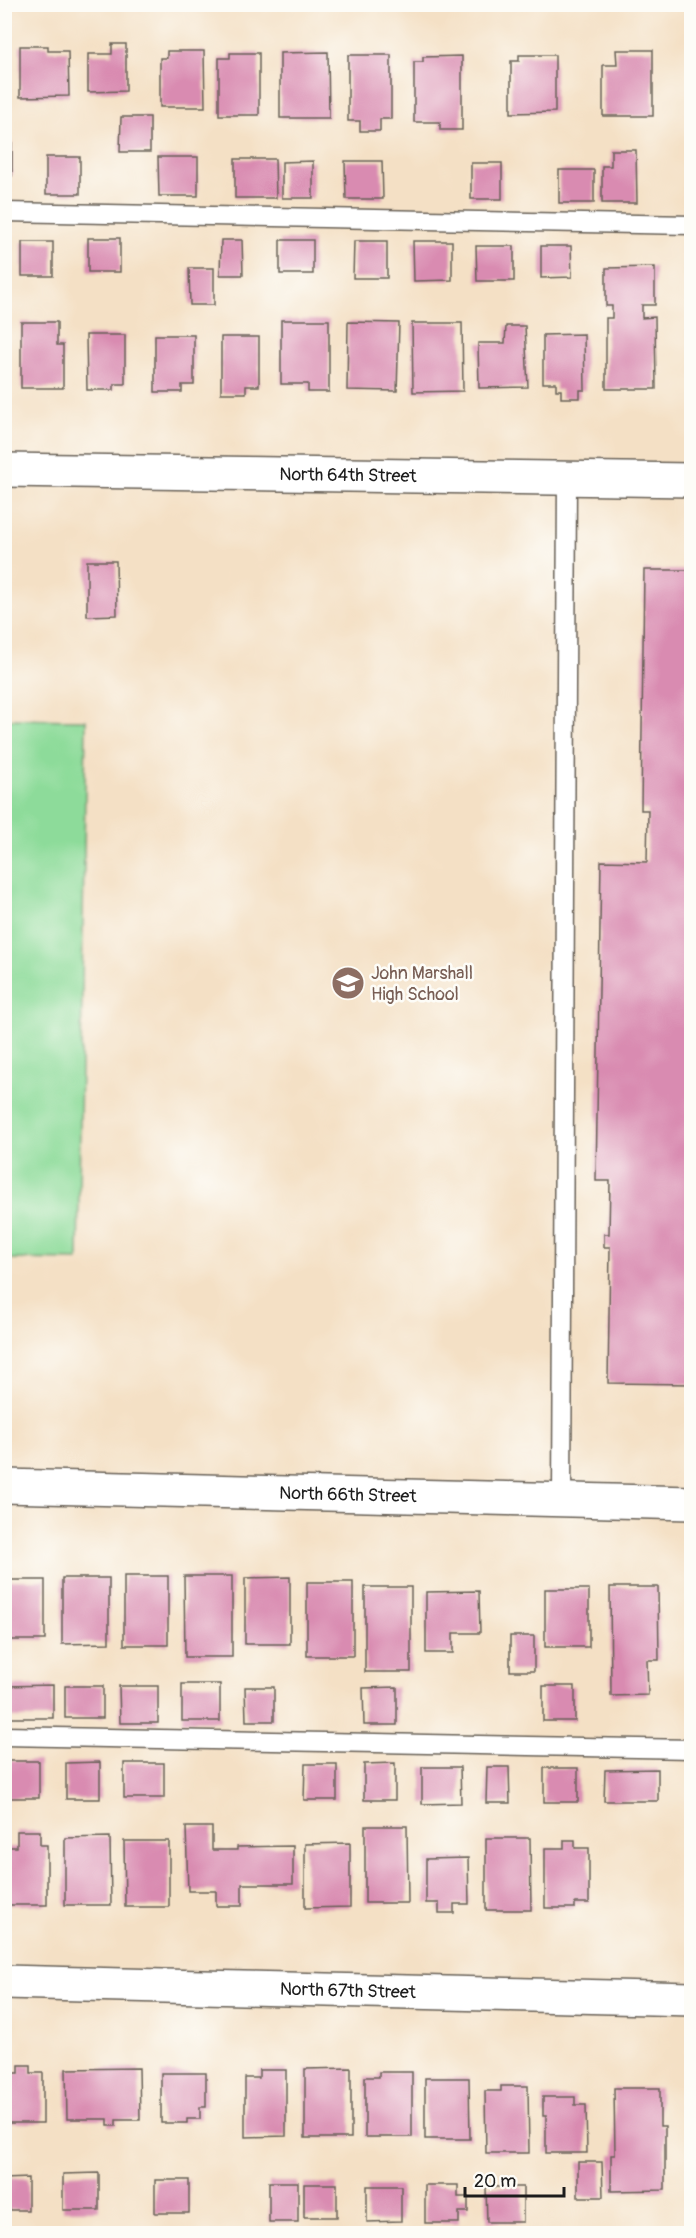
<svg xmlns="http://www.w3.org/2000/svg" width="696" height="2238" font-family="Pangolin,sans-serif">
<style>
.green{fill:#8ddb9a;stroke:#547c5b;stroke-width:1.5}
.building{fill:#d98bb1}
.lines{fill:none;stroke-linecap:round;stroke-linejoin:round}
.service-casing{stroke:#686157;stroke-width:21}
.minor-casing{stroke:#686157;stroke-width:36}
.service{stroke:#fff;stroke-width:18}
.minor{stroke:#fff;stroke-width:33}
.labels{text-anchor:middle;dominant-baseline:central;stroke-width:5;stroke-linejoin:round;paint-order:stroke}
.street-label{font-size:18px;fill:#1c1c1c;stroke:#fdfcf7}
.education-label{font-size:18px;fill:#785e54;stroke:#fdfcf7;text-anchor:start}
</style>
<rect width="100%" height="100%" fill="#fdfcf7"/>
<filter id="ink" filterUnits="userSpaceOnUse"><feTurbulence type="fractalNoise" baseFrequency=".0167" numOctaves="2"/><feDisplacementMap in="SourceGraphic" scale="12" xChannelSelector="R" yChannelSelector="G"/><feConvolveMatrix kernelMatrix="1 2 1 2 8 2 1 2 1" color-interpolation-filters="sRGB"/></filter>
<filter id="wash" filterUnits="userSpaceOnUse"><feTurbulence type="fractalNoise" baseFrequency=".008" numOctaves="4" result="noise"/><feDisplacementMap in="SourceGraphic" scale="24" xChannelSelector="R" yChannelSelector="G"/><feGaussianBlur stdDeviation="1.35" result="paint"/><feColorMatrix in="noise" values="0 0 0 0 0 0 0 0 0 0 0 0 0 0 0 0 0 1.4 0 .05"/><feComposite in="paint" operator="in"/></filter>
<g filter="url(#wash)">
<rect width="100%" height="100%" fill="#f4e0c5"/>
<polygon class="green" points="5,719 86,720 78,1260 5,1259"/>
<g id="blocks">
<g class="building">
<polygon points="112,44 126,44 126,91 88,92 88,54 112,54"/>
<polygon points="20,46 48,46 48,51 68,51 69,96 20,97"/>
<polygon points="616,50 653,50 653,116 603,116 603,65 617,65"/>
<polygon points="167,51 204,51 205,107 160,107 160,58 167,58"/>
<polygon points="328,52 329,118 280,118 280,53"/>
<polygon points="230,53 259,53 259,115 219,115 219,58 230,58"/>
<polygon points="348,55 391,55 391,119 380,119 380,131 360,131 360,121 348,121"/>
<polygon points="519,55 555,55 555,112 511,113 511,61 519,61"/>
<polygon points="462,56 462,130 440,130 440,122 414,122 414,62 423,62 423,57"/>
<polygon points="121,117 150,117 150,152 120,152"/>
<rect x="4" y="142" width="8" height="34"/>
<polygon points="611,150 636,150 637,203 602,203 602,166 611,166"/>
<rect x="46" y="157" width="34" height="37"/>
<polygon points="158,157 198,157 198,196 159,196"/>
<polygon points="235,159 275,159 276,198 235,198"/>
<polygon points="313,161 313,198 282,198 282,162"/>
<polygon points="345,161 382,161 383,199 346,199"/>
<rect x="471" y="163" width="31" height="36"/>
<rect x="559" y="170" width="35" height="33"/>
<rect x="88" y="238" width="32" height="34"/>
<polygon points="221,240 242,240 243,275 220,275"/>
<rect x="280" y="240" width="33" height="34"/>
<polygon points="354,241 387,241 387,278 353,278"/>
<polygon points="413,241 452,241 452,280 414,281"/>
<rect x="22" y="242" width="31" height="34"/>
<polygon points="476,246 514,246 514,281 477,281"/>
<polygon points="541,246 571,246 572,277 541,278"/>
<polygon points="655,267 655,305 642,305 642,318 655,317 656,389 606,389 606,318 612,318 612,306 606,306 606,268"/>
<polygon points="189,268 214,268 214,305 190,305"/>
<polygon points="281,320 329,320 329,392 308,392 308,384 281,384"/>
<polygon points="21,322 57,322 57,345 63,345 63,388 21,388"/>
<polygon points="348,322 399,323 397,391 347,390"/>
<polygon points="412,323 462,323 463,391 413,392"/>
<polygon points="506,326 525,326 528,387 479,388 478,343 505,343"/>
<polygon points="584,334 585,390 580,390 580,398 561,398 561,390 556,390 556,383 543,383 543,335"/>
<polygon points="86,335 125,335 125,384 114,384 114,390 87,390"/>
<polygon points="155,335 194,335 194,385 182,385 182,392 155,392"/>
<polygon points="221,337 259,337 259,386 246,386 246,393 221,393"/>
<polygon points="87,561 116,561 117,615 87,616"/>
<polygon points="644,570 692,570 692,1384 608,1383 610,1247 604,1247 604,1234 609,1234 610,1181 596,1181 601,861 647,862 648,810 641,810"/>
<rect x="124" y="1576" width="44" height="69"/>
<polygon points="184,1576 232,1576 232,1657 185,1657"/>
<polygon points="290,1577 290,1644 245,1644 245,1578"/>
<polygon points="62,1578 109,1578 109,1643 62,1644"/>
<rect x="4" y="1580" width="41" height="60"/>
<rect x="307" y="1582" width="46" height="74"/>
<rect x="365" y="1587" width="46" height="85"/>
<polygon points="610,1587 658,1587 659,1660 647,1660 648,1695 611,1696"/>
<rect x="545" y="1589" width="44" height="58"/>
<polygon points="479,1591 480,1633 453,1633 453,1653 426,1653 426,1592"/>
<rect x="510" y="1636" width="24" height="35"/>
<rect x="182" y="1684" width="38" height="37"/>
<polygon points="53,1685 53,1718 6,1718 6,1686"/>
<rect x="65" y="1686" width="38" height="32"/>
<polygon points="119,1686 158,1686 158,1723 120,1723"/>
<rect x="543" y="1686" width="32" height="35"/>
<polygon points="245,1687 274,1687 274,1721 246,1721"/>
<polygon points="397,1687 397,1725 364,1725 363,1688"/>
<rect x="4" y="1761" width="35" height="37"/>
<polygon points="100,1762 100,1799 66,1799 66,1763"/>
<rect x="124" y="1763" width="40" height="35"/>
<polygon points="395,1763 395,1800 364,1800 364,1764"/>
<polygon points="305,1764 337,1764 337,1800 304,1800"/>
<polygon points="422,1767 460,1767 461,1803 422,1804"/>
<polygon points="487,1767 509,1767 510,1803 486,1803"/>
<rect x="544" y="1768" width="34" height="34"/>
<polygon points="658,1769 658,1801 604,1801 605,1770"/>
<polygon points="365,1826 407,1826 408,1903 365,1903"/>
<polygon points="186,1827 212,1827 212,1850 237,1850 237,1847 293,1846 293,1884 242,1884 242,1906 216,1906 216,1891 188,1891"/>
<polygon points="17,1831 40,1831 40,1845 47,1845 47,1905 5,1905 5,1847 17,1847"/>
<polygon points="110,1837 111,1905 65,1905 65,1838"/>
<polygon points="486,1838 530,1838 531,1910 486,1910"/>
<polygon points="564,1840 575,1840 575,1848 589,1848 589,1903 575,1903 575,1908 545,1908 545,1848 564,1848"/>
<polygon points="124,1841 169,1841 169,1907 125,1907"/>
<polygon points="350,1843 350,1907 305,1908 305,1844"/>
<polygon points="468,1858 469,1904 454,1904 454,1913 439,1913 439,1903 426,1903 426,1859"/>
<polygon points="19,2065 31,2065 31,2073 43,2073 43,2123 8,2123 8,2073 19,2073"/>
<polygon points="139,2068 140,2120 116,2120 116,2126 108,2126 108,2119 67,2119 66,2069"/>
<polygon points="351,2068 351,2138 305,2138 305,2069"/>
<polygon points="259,2070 286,2070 286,2136 245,2137 245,2078 259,2078"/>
<polygon points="379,2072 412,2072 412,2137 365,2137 365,2077 379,2077"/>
<polygon points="161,2073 206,2073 206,2107 200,2107 200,2119 187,2119 187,2123 161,2123"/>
<polygon points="425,2078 469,2078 470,2139 425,2139"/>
<polygon points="501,2086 528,2086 529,2153 486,2153 485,2091 501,2091"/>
<polygon points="614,2088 660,2088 660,2126 665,2126 665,2190 611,2191 611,2155 615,2155"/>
<polygon points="543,2097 575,2097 575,2105 586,2105 587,2153 546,2153 546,2116 543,2116"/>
<polygon points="578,2162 602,2162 603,2197 578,2197"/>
<polygon points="99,2173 99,2210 63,2210 63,2174"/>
<polygon points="28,2178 28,2210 5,2210 4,2179"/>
<rect x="155" y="2180" width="34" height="33"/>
<rect x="269" y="2182" width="29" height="40"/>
<rect x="304" y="2184" width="33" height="33"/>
<polygon points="425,2185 458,2185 458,2197 468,2197 468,2212 459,2212 459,2223 425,2223"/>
<polygon points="367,2186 401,2186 401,2221 367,2222"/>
<polygon points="486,2187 523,2187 523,2222 487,2222"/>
</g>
</g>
</g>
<g filter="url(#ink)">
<use href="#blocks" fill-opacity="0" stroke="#686157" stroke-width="1.5"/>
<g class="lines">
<g class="service-casing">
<g id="service">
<polyline points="4,212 692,225"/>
<polyline points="562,1499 567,478"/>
<polyline points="4,1736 692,1749"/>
</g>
</g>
<g class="minor-casing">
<g id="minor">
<path id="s1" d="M 4,470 L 692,480"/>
<path id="s2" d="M 4,1486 L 692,1503"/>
<path id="s3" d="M 4,1982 L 692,1999"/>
</g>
</g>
<use href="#service" class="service"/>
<use href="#minor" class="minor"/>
</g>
</g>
<defs>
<g id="school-disc" transform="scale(1.725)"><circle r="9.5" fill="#8d6e63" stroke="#fdfcf7"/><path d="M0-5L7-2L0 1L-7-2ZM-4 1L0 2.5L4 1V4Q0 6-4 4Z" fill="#fff"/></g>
</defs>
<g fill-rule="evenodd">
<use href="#school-disc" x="348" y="983"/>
</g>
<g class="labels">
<g class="street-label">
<text stroke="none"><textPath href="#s1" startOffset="344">North 64th Street</textPath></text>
<text stroke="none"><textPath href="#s2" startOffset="344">North 66th Street</textPath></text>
<text stroke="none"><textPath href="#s3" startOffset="344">North 67th Street</textPath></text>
</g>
<g class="education-label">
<text x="371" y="973">John Marshall<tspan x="371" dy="21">High School</tspan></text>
</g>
</g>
<rect width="696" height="2238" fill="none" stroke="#fdfcf7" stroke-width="24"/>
<path d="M465 2187v9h99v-9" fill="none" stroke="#1c1c1c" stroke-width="3"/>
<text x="474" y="2187" font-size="18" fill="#1c1c1c" stroke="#fdfcf7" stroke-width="4.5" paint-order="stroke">20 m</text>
</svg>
